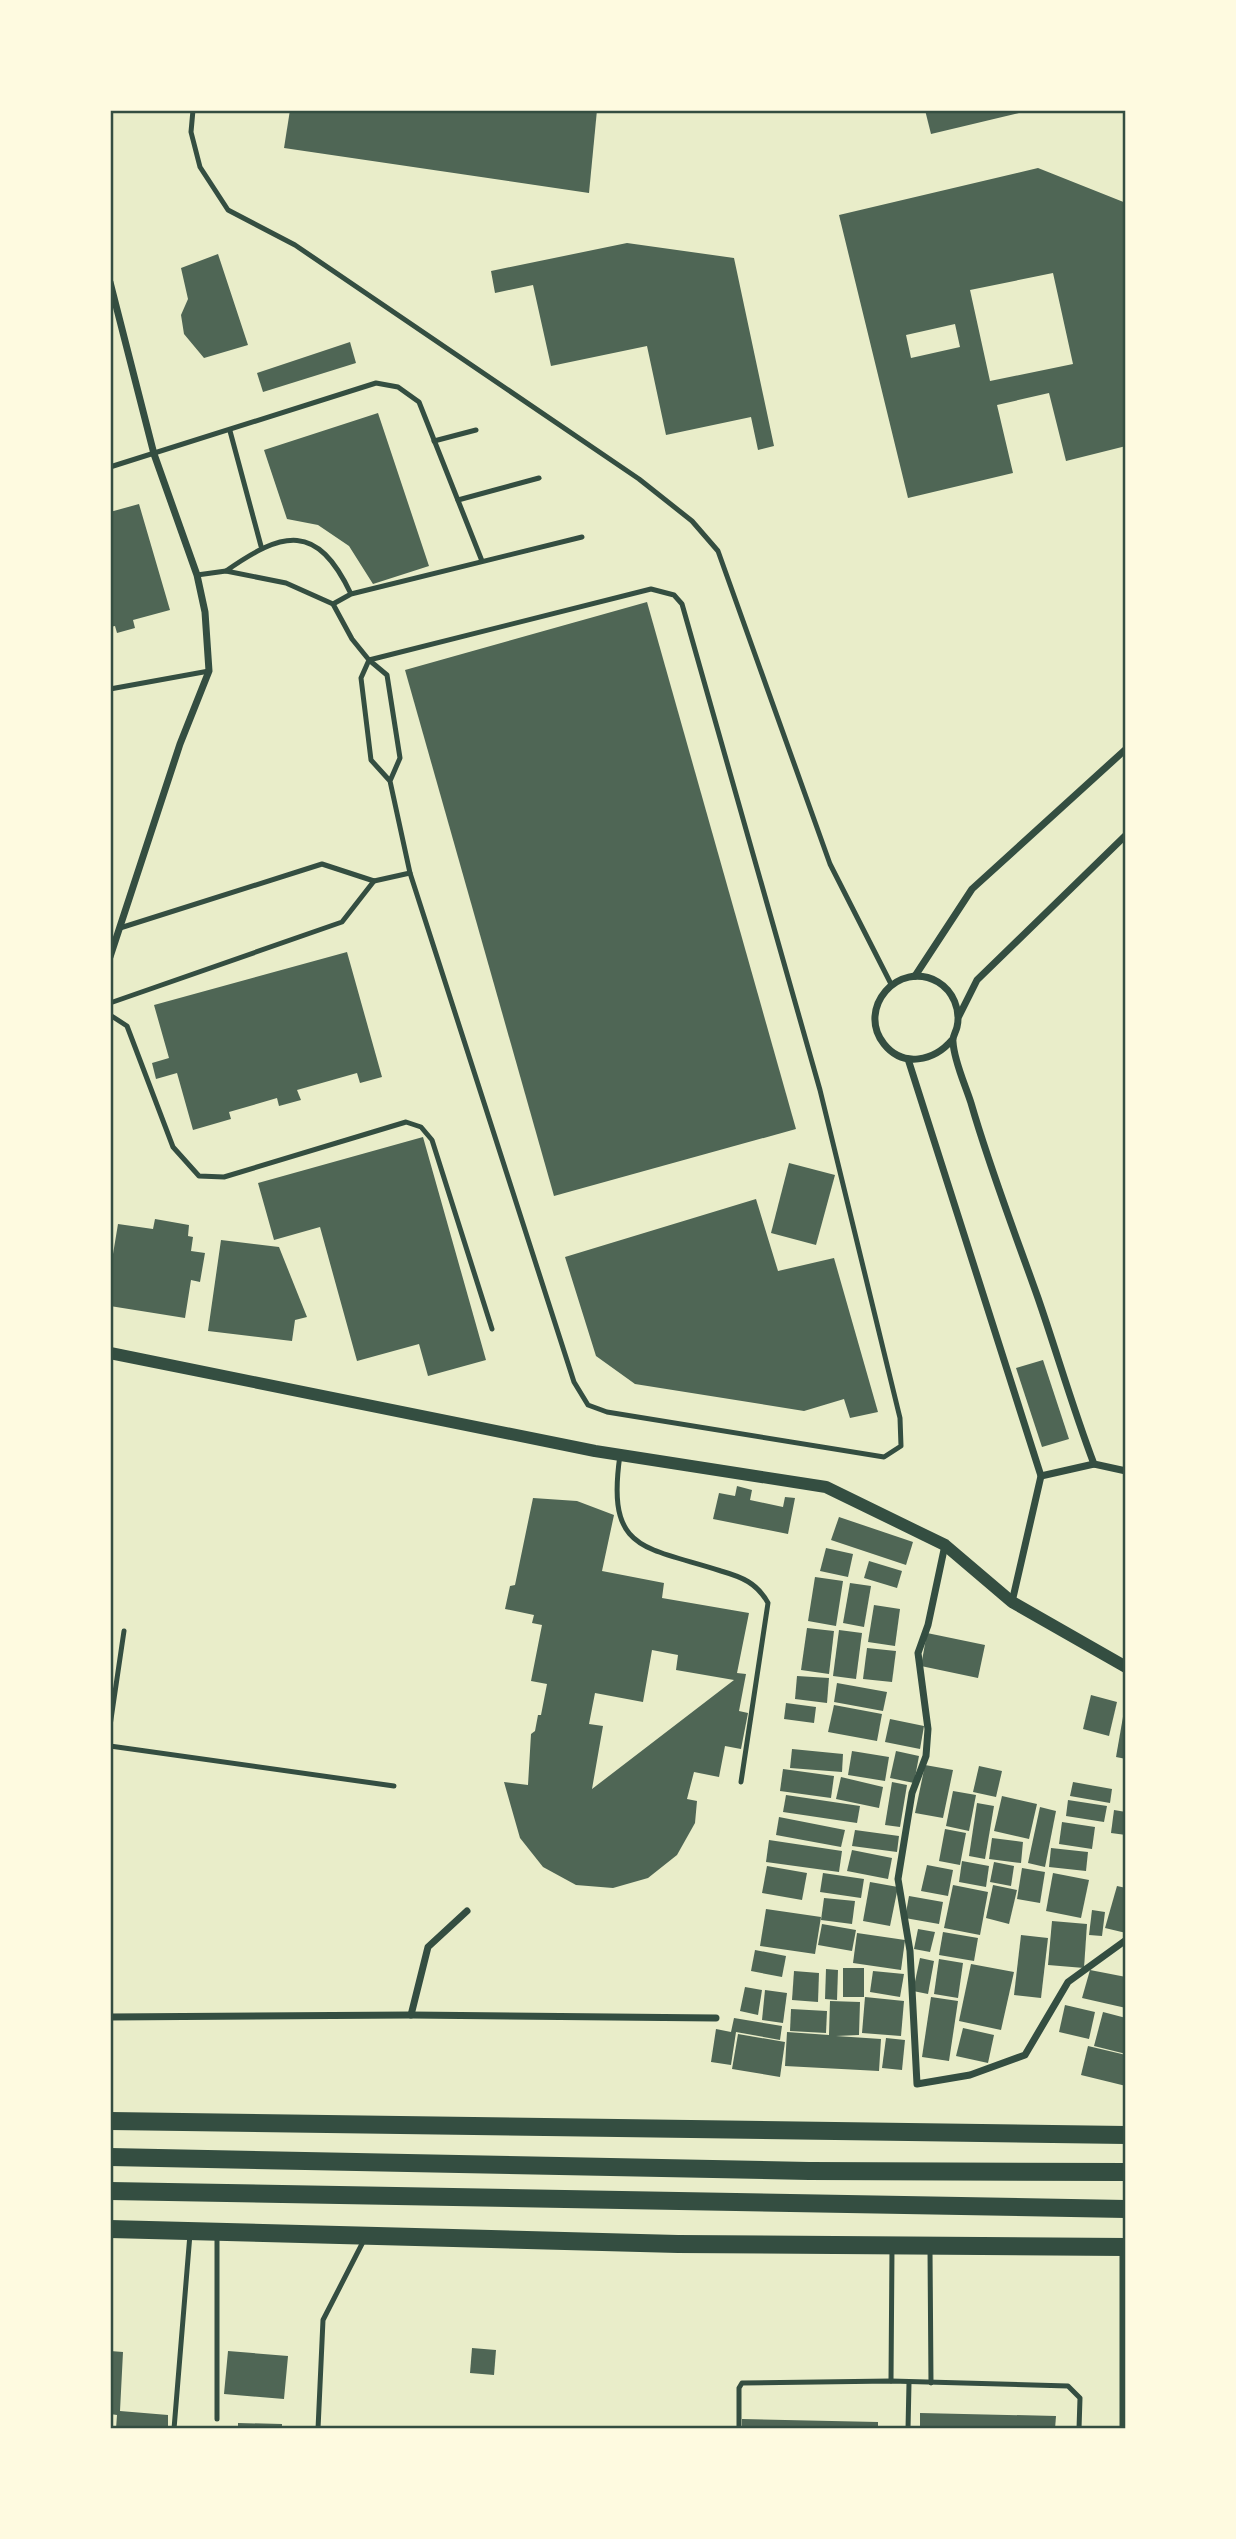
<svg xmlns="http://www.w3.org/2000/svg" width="1236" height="2539" font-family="Merriweather,serif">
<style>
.building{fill:#4f6655;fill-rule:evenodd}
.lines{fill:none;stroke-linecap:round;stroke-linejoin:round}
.service{stroke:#344e41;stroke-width:5}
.minor{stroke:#344e41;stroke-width:7}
.tertiary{stroke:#344e41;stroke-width:12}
.primary{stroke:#344e41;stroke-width:18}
.neatline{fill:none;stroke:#344e41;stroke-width:2.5}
</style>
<rect width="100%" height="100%" fill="#e9edc9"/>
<g class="building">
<polygon points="290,110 597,110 589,193 284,148"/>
<polygon points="925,110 1026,110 1027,111 931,134"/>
<path d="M 1038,168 L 1126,203 L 1126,446 L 1066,461 L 1049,393 L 997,405 L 1013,473 L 908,498 L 839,215 ZM 1053,273 L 1073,364 L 990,381 L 970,290 ZM 955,324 L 960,347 L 911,358 L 906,335 Z"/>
<polygon points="627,243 734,258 774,446 758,450 751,417 666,435 647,346 551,366 533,285 495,293 491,271"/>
<polygon points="218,254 248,345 204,358 184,334 181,315 188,299 181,268"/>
<polygon points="350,342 356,363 263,392 257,373"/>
<polygon points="378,413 429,566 373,584 349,546 318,525 287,519 264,450"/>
<polygon points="139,504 170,610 133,620 135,628 117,633 115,626 110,627 110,512"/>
<polygon points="647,602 796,1129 554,1196 405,670"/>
<polygon points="347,952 382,1077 360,1083 357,1073 297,1090 301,1100 279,1106 277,1098 229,1112 231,1119 193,1130 177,1073 156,1079 152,1063 169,1058 154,1005"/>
<polygon points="423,1137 486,1360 428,1376 419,1344 357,1361 320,1227 274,1240 258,1183"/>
<polygon points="789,1163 835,1175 816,1245 771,1233"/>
<polygon points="756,1199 778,1271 834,1258 878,1412 850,1418 844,1399 804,1411 635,1384 596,1356 565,1257"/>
<polygon points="155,1219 189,1225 188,1236 193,1237 191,1251 205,1253 200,1282 191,1280 185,1318 110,1306 110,1272 118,1224 153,1229"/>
<polygon points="221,1240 279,1247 307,1317 295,1320 292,1341 208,1331"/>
<polygon points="1043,1360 1069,1439 1042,1447 1016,1368"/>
<polygon points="737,1486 752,1490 750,1500 783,1507 785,1497 795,1498 788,1534 713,1519 719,1493 735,1496"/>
<path d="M 533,1498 L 577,1501 L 614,1515 L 602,1571 L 664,1583 L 662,1598 L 749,1613 L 737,1673 L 746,1674 L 739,1711 L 748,1713 L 741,1749 L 725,1746 L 719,1777 L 694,1772 L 687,1799 L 697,1801 L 695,1823 L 677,1855 L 648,1878 L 613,1888 L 576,1885 L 543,1867 L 520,1838 L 504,1782 L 528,1785 L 531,1734 L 535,1731 L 538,1715 L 541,1715 L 547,1684 L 531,1681 L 542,1625 L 532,1623 L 534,1615 L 505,1609 L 510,1586 L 515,1585 ZM 652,1650 L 678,1655 L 676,1670 L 734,1680 L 592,1789 L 603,1726 L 589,1724 L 595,1693 L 643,1702 Z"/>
<polygon points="839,1517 913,1542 906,1565 831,1540"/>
<polygon points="826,1548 853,1554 848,1577 820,1571"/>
<polygon points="869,1561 902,1571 897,1588 864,1578"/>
<polygon points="815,1577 843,1581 836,1626 808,1621"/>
<polygon points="850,1583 871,1586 864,1627 843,1623"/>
<polygon points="874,1605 900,1609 895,1646 868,1642"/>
<polygon points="807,1628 834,1631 829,1674 801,1670"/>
<polygon points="839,1630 862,1633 856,1679 833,1676"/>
<polygon points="927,1633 985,1645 978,1678 921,1666"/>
<polygon points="867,1648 896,1651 892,1682 863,1679"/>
<polygon points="797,1676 829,1678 827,1703 795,1699"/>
<polygon points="837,1683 887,1692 883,1711 834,1702"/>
<polygon points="1091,1695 1117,1702 1109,1736 1083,1729"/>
<polygon points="786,1703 816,1707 814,1723 784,1719"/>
<polygon points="834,1705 882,1714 877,1741 828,1732"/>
<polygon points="1124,1711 1126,1711 1126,1759 1116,1757"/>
<polygon points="890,1719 924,1726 920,1749 885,1742"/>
<polygon points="792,1749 843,1754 842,1772 790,1768"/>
<polygon points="852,1751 889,1757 885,1781 848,1775"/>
<polygon points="896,1751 919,1756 914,1783 890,1778"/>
<polygon points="925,1765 953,1770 943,1818 915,1813"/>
<polygon points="979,1766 1002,1771 996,1797 973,1792"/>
<polygon points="783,1769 834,1776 831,1798 780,1791"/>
<polygon points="841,1777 883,1787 879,1808 836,1799"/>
<polygon points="892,1782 907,1785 900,1827 885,1825"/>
<polygon points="1073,1782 1112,1789 1110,1803 1070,1796"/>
<polygon points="953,1791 976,1795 969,1831 946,1826"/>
<polygon points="786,1795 860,1806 857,1823 783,1812"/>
<polygon points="1002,1796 1037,1804 1029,1839 994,1831"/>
<polygon points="1068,1800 1107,1806 1104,1822 1066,1816"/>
<polygon points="977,1803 994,1806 985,1859 969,1856"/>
<polygon points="1040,1807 1056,1811 1045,1867 1028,1863"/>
<polygon points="1114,1810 1126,1812 1126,1835 1111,1833"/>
<polygon points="779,1817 845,1830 841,1847 776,1835"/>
<polygon points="1062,1822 1095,1827 1092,1849 1059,1844"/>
<polygon points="945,1829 966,1833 960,1865 939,1861"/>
<polygon points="855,1830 899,1836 897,1852 852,1846"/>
<polygon points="992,1838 1023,1842 1021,1863 989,1859"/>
<polygon points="769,1840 842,1851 839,1872 766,1862"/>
<polygon points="1051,1848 1088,1852 1086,1871 1049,1867"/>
<polygon points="852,1850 892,1858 888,1879 847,1871"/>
<polygon points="962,1861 989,1866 986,1887 959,1882"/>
<polygon points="994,1862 1014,1866 1011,1886 990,1882"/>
<polygon points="927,1865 953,1870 948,1896 921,1891"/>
<polygon points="767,1866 807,1873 802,1900 762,1893"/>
<polygon points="1022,1868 1045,1872 1040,1903 1017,1899"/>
<polygon points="823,1873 864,1879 861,1898 820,1892"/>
<polygon points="1053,1873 1089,1880 1081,1918 1046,1911"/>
<polygon points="870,1882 898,1887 890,1926 863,1921"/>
<polygon points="953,1885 988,1892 980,1935 944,1928"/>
<polygon points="993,1885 1017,1890 1009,1924 986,1918"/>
<polygon points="1117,1886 1126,1888 1126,1933 1105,1928"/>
<polygon points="909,1896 943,1902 939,1924 905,1918"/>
<polygon points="824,1898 855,1901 852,1924 821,1920"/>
<polygon points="766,1909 821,1917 815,1954 760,1946"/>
<polygon points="1092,1910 1105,1912 1102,1936 1089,1935"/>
<polygon points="1052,1921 1087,1924 1084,1968 1048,1965"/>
<polygon points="822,1924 856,1930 852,1951 818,1945"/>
<polygon points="918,1929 935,1932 930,1952 914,1949"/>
<polygon points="943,1932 978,1938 974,1961 939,1955"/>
<polygon points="857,1933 905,1940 901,1970 853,1963"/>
<polygon points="1021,1935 1048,1938 1041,1998 1014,1995"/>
<polygon points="755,1950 786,1956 782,1977 751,1971"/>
<polygon points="920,1958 934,1961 928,1994 913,1991"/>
<polygon points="939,1959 963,1963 958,1998 934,1994"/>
<polygon points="971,1964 1014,1972 1001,2030 959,2021"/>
<rect x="843" y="1968" width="21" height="29"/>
<polygon points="826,1969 838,1970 837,2000 825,1999"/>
<polygon points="1090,1970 1126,1977 1126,2008 1082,1998"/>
<polygon points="794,1971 819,1973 818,2002 792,2000"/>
<polygon points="873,1971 904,1974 900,1997 870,1992"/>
<polygon points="745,1987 762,1990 758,2015 740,2011"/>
<polygon points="765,1990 787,1993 783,2023 762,2020"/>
<polygon points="865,1997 904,2001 901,2036 862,2033"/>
<polygon points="931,1997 958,2001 949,2061 922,2057"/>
<polygon points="830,2001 860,2002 859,2035 836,2036 881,2039 879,2071 785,2066 787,2032 829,2035"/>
<polygon points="1065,2005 1095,2012 1089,2039 1059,2032"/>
<polygon points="791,2009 827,2011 826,2033 790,2031"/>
<polygon points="1103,2012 1126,2018 1126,2054 1094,2046"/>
<polygon points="734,2018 782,2026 780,2040 736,2032 731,2065 711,2062 716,2029 731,2032"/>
<polygon points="963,2028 994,2035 988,2063 956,2056"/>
<polygon points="738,2034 785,2042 780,2077 732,2069"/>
<polygon points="886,2038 905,2040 902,2070 882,2068"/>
<polygon points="1088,2046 1126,2055 1126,2086 1081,2075"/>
<polygon points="472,2348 496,2350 494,2375 470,2373"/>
<polygon points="110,2351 123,2352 120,2411 168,2415 168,2429 116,2429 117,2415 110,2414"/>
<polygon points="228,2351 288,2356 284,2399 224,2394"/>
<polygon points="920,2413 1056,2416 1055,2429 920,2429"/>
<polygon points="742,2419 878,2422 878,2429 742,2429"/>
<polygon points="238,2423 282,2424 282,2429 238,2429"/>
</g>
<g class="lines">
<g class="service">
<polyline points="193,110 191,132 200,167 228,210 295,245 639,479 692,521 718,551 830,864 891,984"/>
<polyline points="230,431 261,546"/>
<polyline points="434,441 476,430"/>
<polyline points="110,467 376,383 398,387 419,402 482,561"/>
<polyline points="458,500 539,478"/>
<polyline points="197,575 226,571"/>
<path d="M 351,594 C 317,522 283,531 226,571 L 286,583 L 333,604 L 351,594 L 582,537"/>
<polyline points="333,604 352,639 369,660 651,589 674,595 682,604 820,1090 900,1418 901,1446 884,1457 607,1412 588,1405 574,1382 410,873 390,781 371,760 361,678 369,660 387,675 400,758 390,781"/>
<polyline points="110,689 209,671"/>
<polyline points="120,928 322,864 374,881 410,873"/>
<polyline points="110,1003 342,922 374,881"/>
<polyline points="110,1015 127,1026 173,1147 199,1176 224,1177 406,1122 421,1127 432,1140 492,1329"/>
<path d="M 620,1455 C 606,1552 643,1546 721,1571 C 742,1577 757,1583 768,1603 L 741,1782"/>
<polyline points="110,1726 124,1631"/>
<polyline points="110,1746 394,1786"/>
<polyline points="217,2235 217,2419"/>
<polyline points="930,2249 931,2383"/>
<polyline points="1122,2250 1122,2429"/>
<polyline points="891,2381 892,2248"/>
<polyline points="174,2429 190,2234"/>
<polyline points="318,2429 323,2320 365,2238"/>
<polyline points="739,2429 739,2388 742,2383 891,2381 1068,2386 1080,2398 1079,2429"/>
<polyline points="908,2429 909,2383"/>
</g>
<g class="minor">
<polyline points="110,282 154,454 197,575 205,612 209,671 180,744 110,957"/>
<polyline points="915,976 972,889 1126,749"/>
<polyline points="959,1016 977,980 1126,835"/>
<path d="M 952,1040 C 934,1061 903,1068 884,1044 C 856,1009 898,959 938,982 C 953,991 961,1010 957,1027 C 956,1032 952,1037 953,1042 C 954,1061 965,1084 971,1103 C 990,1169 1015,1233 1038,1298 C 1057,1353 1073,1409 1094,1464 L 1126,1471"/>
<polyline points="908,1059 1041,1476 1012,1602"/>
<polyline points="1041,1476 1094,1464"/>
<polyline points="945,1545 928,1625 918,1653 928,1729 926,1756 912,1793 898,1879 910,1951 917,2084 970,2075 1025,2055 1068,1982 1126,1940"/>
<polyline points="411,2015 428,1947 467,1911"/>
<polyline points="110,2017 411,2015 716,2018"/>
</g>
<polyline class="tertiary" points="110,1353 595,1451 826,1487 945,1545 1012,1602 1126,1667"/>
<g class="primary">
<polyline points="110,2121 1126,2135"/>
<polyline points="110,2157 809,2171 1126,2172"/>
<polyline points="110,2191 1126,2209"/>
<polyline points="110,2229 678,2244 1126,2247"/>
</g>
</g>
<rect width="1236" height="2539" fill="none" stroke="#fefae0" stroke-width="224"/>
<rect x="112" y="112" width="1012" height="2315" class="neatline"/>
</svg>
